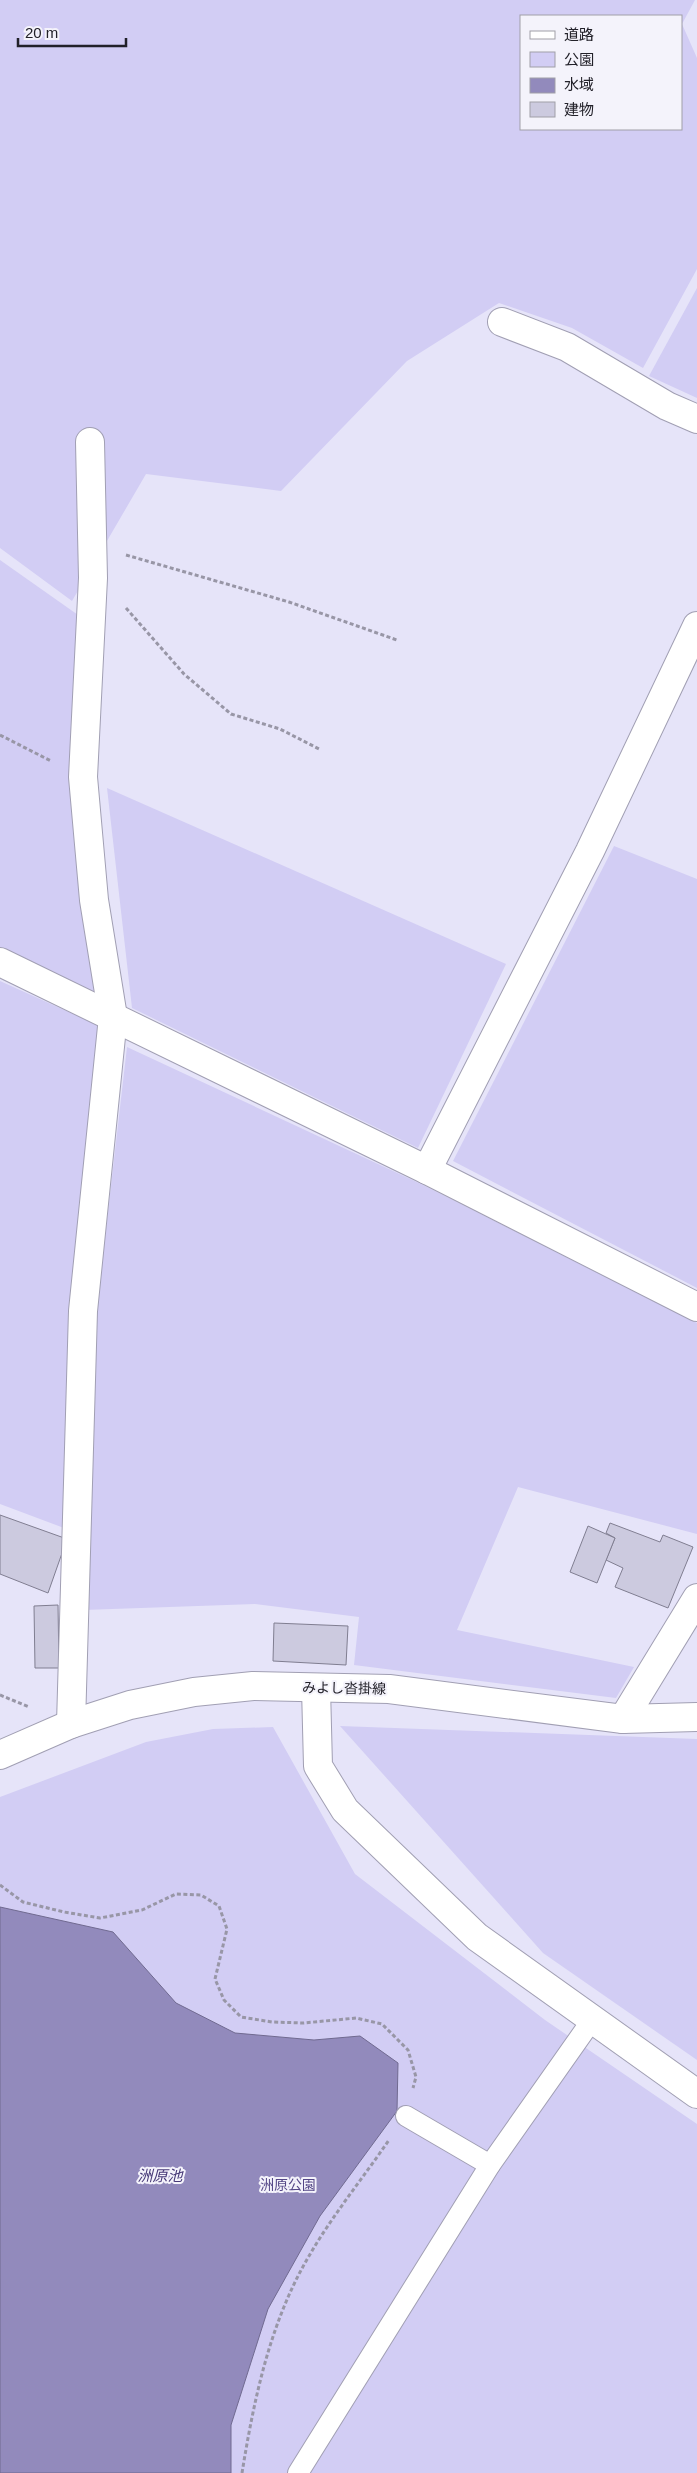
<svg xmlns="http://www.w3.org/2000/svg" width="697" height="2473" font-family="Arial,'Noto Sans JP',sans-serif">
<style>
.green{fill:#d2cdf4;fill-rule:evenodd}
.water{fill:#928abc;stroke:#706a90}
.building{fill:#cccadf;stroke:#807e91}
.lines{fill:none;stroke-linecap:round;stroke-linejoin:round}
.service-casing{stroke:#a19fb3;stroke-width:22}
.minor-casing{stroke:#a19fb3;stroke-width:30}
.tertiary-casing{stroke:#a19fb3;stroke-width:30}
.secondary-casing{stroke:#a19fb3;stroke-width:30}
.path{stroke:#9896a6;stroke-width:3;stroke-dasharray:4 2.5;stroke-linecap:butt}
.service{stroke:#fff;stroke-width:20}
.minor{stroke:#fff;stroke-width:28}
.tertiary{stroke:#fff;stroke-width:28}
.secondary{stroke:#fff;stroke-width:28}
.labels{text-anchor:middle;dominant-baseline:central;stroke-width:4;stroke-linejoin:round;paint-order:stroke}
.street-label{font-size:14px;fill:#222129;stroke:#f4f3fb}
.park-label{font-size:14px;fill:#544787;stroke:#f4f3fb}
.water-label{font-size:15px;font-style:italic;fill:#463877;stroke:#f4f3fb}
</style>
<rect width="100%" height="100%" fill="#e6e4f9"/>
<g class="green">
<path d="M 0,0 L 695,0 L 682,24 L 697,58 L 697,269 L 643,368 L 572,328 L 499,303 L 407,361 L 281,491 L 146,474 L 72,601 L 0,548 ZM 521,16 L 681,16 L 681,129 L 521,129 Z"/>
<polygon points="697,288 697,398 649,376"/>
<polygon points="0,560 88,622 102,1001 0,952"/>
<polygon points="107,788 506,964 418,1148 132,1008"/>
<polygon points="614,846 697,879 697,1288 453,1161"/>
<polygon points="0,981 102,1027 64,1528 0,1504"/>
<polygon points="127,1047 421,1184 697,1323 697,1534 518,1487 457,1630 634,1667 616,1698 354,1665 359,1617 255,1604 84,1610 96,1315"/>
<polygon points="340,1726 697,1739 697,2060 543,1953"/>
<polygon points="273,1727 355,1874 545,2020 697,2124 697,2473 0,2473 0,1797 146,1742 213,1729"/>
</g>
<polygon class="water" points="0,1907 113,1932 176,2003 235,2033 314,2040 360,2036 398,2063 397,2111 320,2216 268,2309 231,2425 231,2473 0,2473"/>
<g class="building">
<polygon points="0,1515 67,1539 48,1593 0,1574"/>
<polygon points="610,1523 660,1542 663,1535 693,1547 668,1608 615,1587 623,1568 606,1560 615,1538 606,1533"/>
<polygon points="588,1526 615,1538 597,1583 570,1572"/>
<polygon points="58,1605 59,1668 35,1668 34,1606"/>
<polygon points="274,1623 348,1626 346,1665 273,1661"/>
</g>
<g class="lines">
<g class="service-casing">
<g id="service">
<polyline points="406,2116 490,2165"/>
<polyline points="298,2473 490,2165 592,2020"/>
</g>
</g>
<g class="minor-casing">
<g id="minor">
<polyline points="502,322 567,347 667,406 697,419"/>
<polyline points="0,962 427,1170 697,1307"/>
<polyline points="427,1170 590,851 697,626"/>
<polyline points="623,1719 697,1598"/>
<polyline points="71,1724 83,1311 113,1017 94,900 83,777 93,578 90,442"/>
</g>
</g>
<g class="tertiary-casing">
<polyline id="tertiary" points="316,1688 318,1766 345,1810 477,1937 697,2094"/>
</g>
<g class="secondary-casing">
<polyline id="secondary" points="0,1755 71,1724 130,1705 194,1692 253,1686 389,1689 623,1719 697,1717"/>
</g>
<g class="path">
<polyline points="126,555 289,602 397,640"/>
<polyline points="126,608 184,674 231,714 280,729 321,750"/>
<polyline points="0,735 51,761"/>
<polyline points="0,1695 29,1707"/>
<polyline points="0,1885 23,1902 64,1912 100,1918 142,1910 176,1894 201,1895 219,1906 227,1929 215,1979 224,2000 241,2017 272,2022 304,2023 356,2018 382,2024 408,2050 416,2077 413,2088"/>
<path d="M 242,2473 C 254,2399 270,2322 309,2256 C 332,2216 363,2178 389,2140"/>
</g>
<use href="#service" class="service"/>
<use href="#minor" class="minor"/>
<use href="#tertiary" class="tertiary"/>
<use href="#secondary" class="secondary"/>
</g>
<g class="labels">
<g class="street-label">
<text transform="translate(344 1688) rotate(1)">みよし沓掛線</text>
</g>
<g class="park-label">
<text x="288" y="2185">洲原公園</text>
</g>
<g class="water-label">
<text x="160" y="2175">洲原池</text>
</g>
</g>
<rect x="520" y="15" width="162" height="115" fill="#f4f3fb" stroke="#a09fa7"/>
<rect x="530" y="31" width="25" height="8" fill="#ffffff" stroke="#a09fa7"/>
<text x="564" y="40" font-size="15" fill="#222129">道路</text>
<rect x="530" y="52" width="25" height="15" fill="#d2cdf4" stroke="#a09fa7"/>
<text x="564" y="65" font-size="15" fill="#222129">公園</text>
<rect x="530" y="78" width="25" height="15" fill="#928abc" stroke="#a09fa7"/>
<text x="564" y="90" font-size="15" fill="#222129">水域</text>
<rect x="530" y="102" width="25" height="15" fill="#cccadf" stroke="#a09fa7"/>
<text x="564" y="115" font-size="15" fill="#222129">建物</text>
<path d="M18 38v8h108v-8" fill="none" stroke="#222129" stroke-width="2.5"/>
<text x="25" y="38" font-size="15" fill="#222129" stroke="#f4f3fb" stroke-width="4" paint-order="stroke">20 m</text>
</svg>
